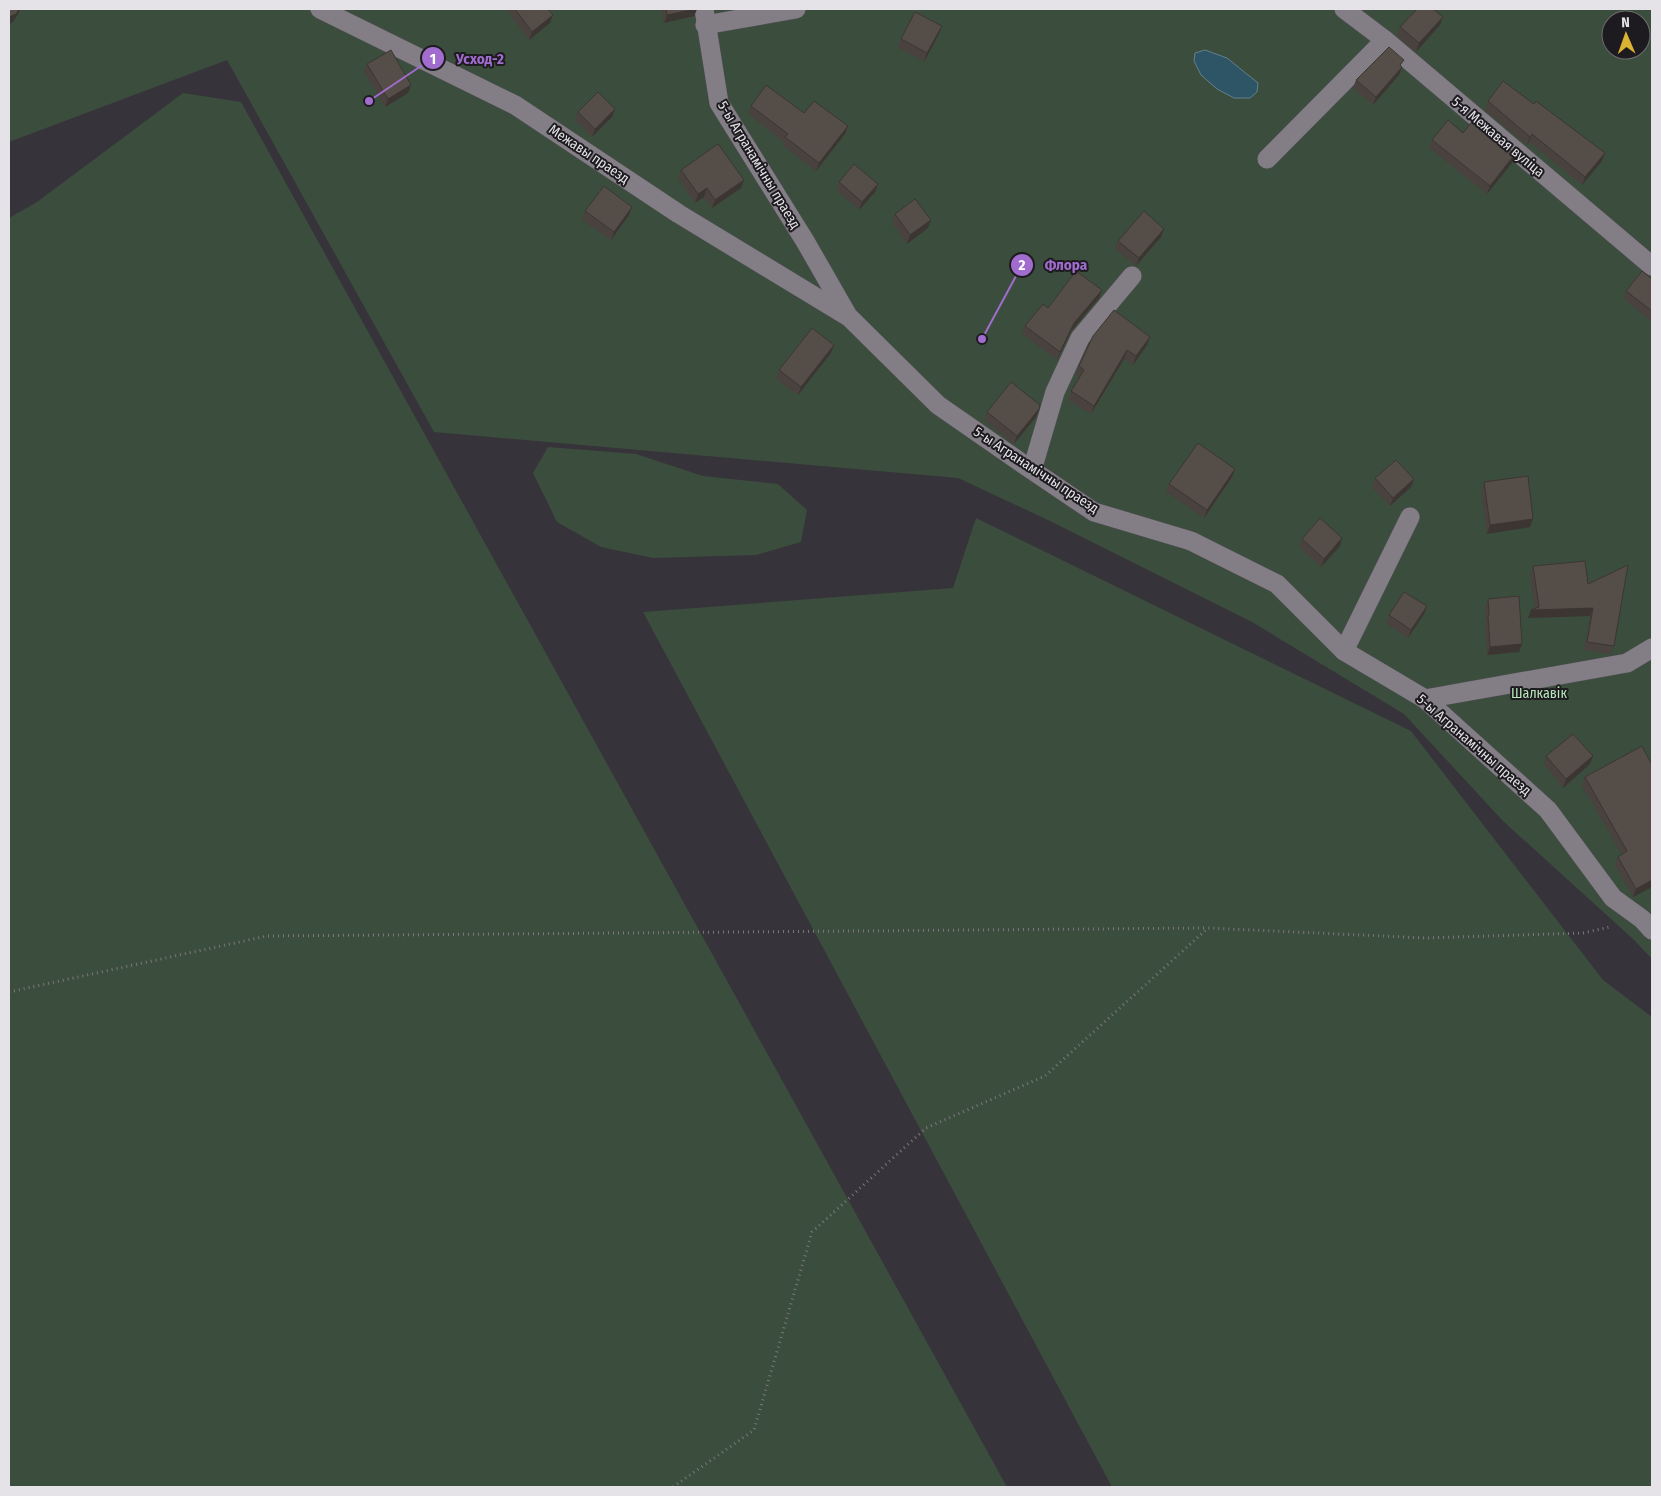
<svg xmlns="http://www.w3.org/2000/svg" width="1661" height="1496" font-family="'Fira Sans Condensed',sans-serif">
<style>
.green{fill:#3b4d3d;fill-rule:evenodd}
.water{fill:#2e5566;stroke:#65808d}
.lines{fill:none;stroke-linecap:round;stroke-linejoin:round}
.service-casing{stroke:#524f54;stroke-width:20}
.path{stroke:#7b777d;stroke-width:3;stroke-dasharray:1 4;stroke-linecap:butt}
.service{stroke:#837e86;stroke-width:19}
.wall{fill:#49423e}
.shaded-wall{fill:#3c3632}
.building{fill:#554d48;stroke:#3c3632}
.labels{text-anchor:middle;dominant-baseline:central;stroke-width:4;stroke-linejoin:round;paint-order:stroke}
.street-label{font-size:14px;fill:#e5e3e7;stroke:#1d1b1f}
.park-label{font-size:14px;fill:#b5e7b9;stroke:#1d1b1f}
.leader{fill:none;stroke:#a06ccd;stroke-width:2}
.callout-dot{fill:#a06ccd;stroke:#1d1b1f;stroke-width:2}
.mark-label{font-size:15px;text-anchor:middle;font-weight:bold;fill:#fff}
.callout-label{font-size:15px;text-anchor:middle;font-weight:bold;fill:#a06ccd;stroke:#1d1b1f;stroke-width:4;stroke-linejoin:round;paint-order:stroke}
</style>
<rect width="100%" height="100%" fill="#37333a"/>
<g class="green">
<path d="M 9,9 L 1652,9 L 1652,959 L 1633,939 L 1503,821 L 1404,714 L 1252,622 L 1050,521 L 958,478 L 434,432 L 227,60 L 9,142 ZM 1611,20 L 1641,20 L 1641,50 L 1611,50 Z"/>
<polygon points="183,93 241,102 1007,1487 9,1487 9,218 37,202"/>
<polygon points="548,447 636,454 703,476 778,484 807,510 801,542 756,555 653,558 601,547 557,522 533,473"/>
<polygon points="976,518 1411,731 1603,980 1652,1017 1652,1487 1112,1487 643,612 953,588"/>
</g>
<polygon class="water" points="1205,50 1227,58 1258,83 1257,92 1250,98 1234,98 1217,89 1201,75 1194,61 1195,53"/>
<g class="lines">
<g class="service-casing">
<g id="service">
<polyline points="320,9 515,105 679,214 847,316"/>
<polyline points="704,9 719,103 805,241 848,316 938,405 1023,464 1094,512 1191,541 1277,584 1344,651 1425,699 1548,810 1613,898 1642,919 1652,930"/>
<polyline points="1344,9 1385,40 1652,266"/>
<polyline points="705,25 796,9"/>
<polyline points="1267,159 1385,40"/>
<polyline points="1032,470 1055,392 1080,338 1132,276"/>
<polyline points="1344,651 1410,517"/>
<polyline points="1425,699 1627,663 1652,648"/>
</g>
</g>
<g class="path">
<polyline points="9,992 267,936 1207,928"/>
<polyline points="673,1487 754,1430 812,1232 926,1128 1045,1076 1208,928 1426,938 1583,933 1610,927"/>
</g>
<use href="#service" class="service"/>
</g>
<g class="wall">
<polygon points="506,9 548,9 550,23 529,40"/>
<polygon points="661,9 697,9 694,16 664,23"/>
<polygon points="1440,25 1416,52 1397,36 1400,27"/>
<polygon points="939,34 924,62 898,47 901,39"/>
<polygon points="367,64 411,85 408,93 385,107 364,72"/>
<polygon points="1402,66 1399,75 1373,105 1353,88 1356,80"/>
<polygon points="1488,101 1602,161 1582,185 1529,142 1527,145 1485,110"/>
<polygon points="751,106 804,113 848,126 845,134 816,171 782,145 784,142 748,114"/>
<polygon points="578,112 612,117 592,137 575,120"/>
<polygon points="1463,133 1515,154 1512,163 1487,194 1429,148 1432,140"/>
<polygon points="681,170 744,180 741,188 712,208 704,197 695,203 678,178"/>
<polygon points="839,182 878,184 875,192 859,210 836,190"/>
<polygon points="585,211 629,215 611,240 582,220"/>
<polygon points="895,214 928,228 907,244 892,222"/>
<polygon points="1164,229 1161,237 1136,266 1115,249 1118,241"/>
<polygon points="1652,279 1652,322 1624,299 1626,291"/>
<polygon points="1102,290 1099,298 1071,331 1057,360 1022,334 1025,326 1048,308"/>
<polygon points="834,345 831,353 798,395 776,379 779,370"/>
<polygon points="1147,345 1133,365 1124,359 1091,414 1068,400 1071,391 1079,377 1076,374 1079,366"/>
<polygon points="987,412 1036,417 1014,444 984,420"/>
<polygon points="1232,477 1204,518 1166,492 1169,484"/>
<polygon points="1375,478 1411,487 1390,506 1372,487"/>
<polygon points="1484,482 1530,527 1487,534 1481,490"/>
<polygon points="1302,539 1340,546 1321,567 1299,547"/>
<polygon points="1533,566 1588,584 1614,646 1611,654 1584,650 1590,616 1528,618 1535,609 1530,574"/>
<polygon points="1488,599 1522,644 1519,652 1487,655 1485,625 1486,621 1485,607"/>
<polygon points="1424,614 1408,638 1386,623 1389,615"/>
<polygon points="1546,756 1590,764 1563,788 1544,764"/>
<polygon points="1652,765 1652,887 1633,897 1615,865 1618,857 1622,855 1582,785 1585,777"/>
</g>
<g class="shaded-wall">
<polygon points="19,9 21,9 13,22 9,24 9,17"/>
<polygon points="695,9 697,9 694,16 664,23 667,15"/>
<polygon points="553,15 550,23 529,40 532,32"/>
<polygon points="1443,17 1440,25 1416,52 1419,43"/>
<polygon points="942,26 939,34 924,62 927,53"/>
<polygon points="1402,67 1399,75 1373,105 1376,97"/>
<polygon points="411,85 408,93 385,107 388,99"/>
<polygon points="615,109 612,117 592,137 595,129"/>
<polygon points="848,126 845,134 816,171 819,163"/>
<polygon points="1532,134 1529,142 1527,145 1530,137"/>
<polygon points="1605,153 1602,161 1582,185 1585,177"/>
<polygon points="1515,154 1512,163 1487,194 1490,186"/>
<polygon points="744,180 741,188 712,208 715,200"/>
<polygon points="878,184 875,192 859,210 862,202"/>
<polygon points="707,188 704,197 695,203 698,194"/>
<polygon points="632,207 629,215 611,240 614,232"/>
<polygon points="931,220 928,228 907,244 910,235"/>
<polygon points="1164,229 1161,237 1136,266 1139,258"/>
<polygon points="1102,290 1099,298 1071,331 1057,360 1060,352 1074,323"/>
<polygon points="1150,337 1147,345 1133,365 1136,356"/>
<polygon points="834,345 831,353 798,395 801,387"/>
<polygon points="1127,350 1124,359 1091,414 1094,406"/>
<polygon points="1039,409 1036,417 1014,444 1017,436"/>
<polygon points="1235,469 1232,477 1204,518 1207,510"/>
<polygon points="1414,479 1411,487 1390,506 1393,498"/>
<polygon points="1533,519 1530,527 1487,534 1490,525"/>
<polygon points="1342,538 1340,546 1321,567 1324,559"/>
<polygon points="1427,606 1424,614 1408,638 1411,630"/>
<polygon points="1593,608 1590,616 1528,618 1531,610"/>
<polygon points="1522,644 1519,652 1487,655 1490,647"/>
<polygon points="1593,756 1590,764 1563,788 1566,779"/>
<polygon points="1652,880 1652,887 1633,897 1636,889"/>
</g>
<g class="building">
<polygon points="9,9 19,9 16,14 9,17"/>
<polygon points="515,9 548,9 553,15 532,32"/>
<polygon points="666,9 695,9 667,15"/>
<polygon points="1417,9 1433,9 1443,17 1419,43 1400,27"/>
<polygon points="915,12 942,26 927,53 901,39"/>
<polygon points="1389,47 1404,60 1400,65 1402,67 1376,97 1356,80"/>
<polygon points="391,50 411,85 388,99 367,64"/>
<polygon points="1503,81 1534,104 1536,101 1605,153 1585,177 1532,134 1530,137 1488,101"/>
<polygon points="766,85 804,113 814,101 848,126 819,163 785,137 788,134 751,106"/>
<polygon points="598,92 615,109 595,129 578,112"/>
<polygon points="1474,119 1515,154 1490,186 1432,140 1448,120 1463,133"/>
<polygon points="718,144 744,180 715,200 707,188 698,194 681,170"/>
<polygon points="854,164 878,184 862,202 839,182"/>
<polygon points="604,186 632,207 614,232 585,211"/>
<polygon points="915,199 931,220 910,235 895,214"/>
<polygon points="1144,211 1164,229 1139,258 1118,241"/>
<polygon points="1076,271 1102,290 1074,323 1060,352 1025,326 1043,304 1048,308"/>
<polygon points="1642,271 1652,279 1652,311 1626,291"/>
<polygon points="1114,310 1150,337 1136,356 1127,350 1094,406 1071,391 1084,370 1079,366 1093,336"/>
<polygon points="812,328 834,345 801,387 779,370"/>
<polygon points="1011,382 1040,405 1039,409 1017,436 987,412"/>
<polygon points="1198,443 1235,469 1207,510 1169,484"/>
<polygon points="1396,460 1414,479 1393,498 1375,478"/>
<polygon points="1528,476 1533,519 1490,525 1484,482"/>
<polygon points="1320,518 1342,538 1324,559 1302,539"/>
<polygon points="1585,561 1588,584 1628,565 1614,646 1587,642 1593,608 1531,610 1539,607 1533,566"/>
<polygon points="1404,592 1427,606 1411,630 1389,615"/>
<polygon points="1519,596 1522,644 1490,647 1488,616 1489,616 1488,599"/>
<polygon points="1573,734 1593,756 1566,779 1546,756"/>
<polygon points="1642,746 1652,765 1652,880 1636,889 1618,857 1627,851 1585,777"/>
</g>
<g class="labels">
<g class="street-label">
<text transform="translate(1498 137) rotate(40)">5-я Межавая вуліца</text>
<text transform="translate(589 154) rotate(34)">Межавы праезд</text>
<text transform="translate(759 165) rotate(59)">5-ы Агранамічны праезд</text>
<text transform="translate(1036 470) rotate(33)">5-ы Агранамічны праезд</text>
<text transform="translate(1474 745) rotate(41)">5-ы Агранамічны праезд</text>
</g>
<g class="park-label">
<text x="1539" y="693">Шалкавік</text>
</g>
</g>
<path class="leader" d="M369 101L433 58M982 339L1022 265"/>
<g class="callout-dot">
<circle cx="369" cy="101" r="5"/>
<circle cx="982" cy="339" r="5"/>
<circle cx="433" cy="58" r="12"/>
<circle cx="1022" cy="265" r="12"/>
</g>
<g class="mark-label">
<text x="433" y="64">1</text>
<text x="1022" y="270">2</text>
</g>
<g class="callout-label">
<text x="480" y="64">Усход-2</text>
<text x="1066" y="270">Флора</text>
</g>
<rect width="1661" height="1496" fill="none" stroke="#e5e3e7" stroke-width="20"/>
<g transform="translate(1626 35) rotate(358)"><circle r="24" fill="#1d1b1f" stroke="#6d6b6f"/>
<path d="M0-4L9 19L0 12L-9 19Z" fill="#dab333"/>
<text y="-8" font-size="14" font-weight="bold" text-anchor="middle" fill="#e5e3e7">N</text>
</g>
</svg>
